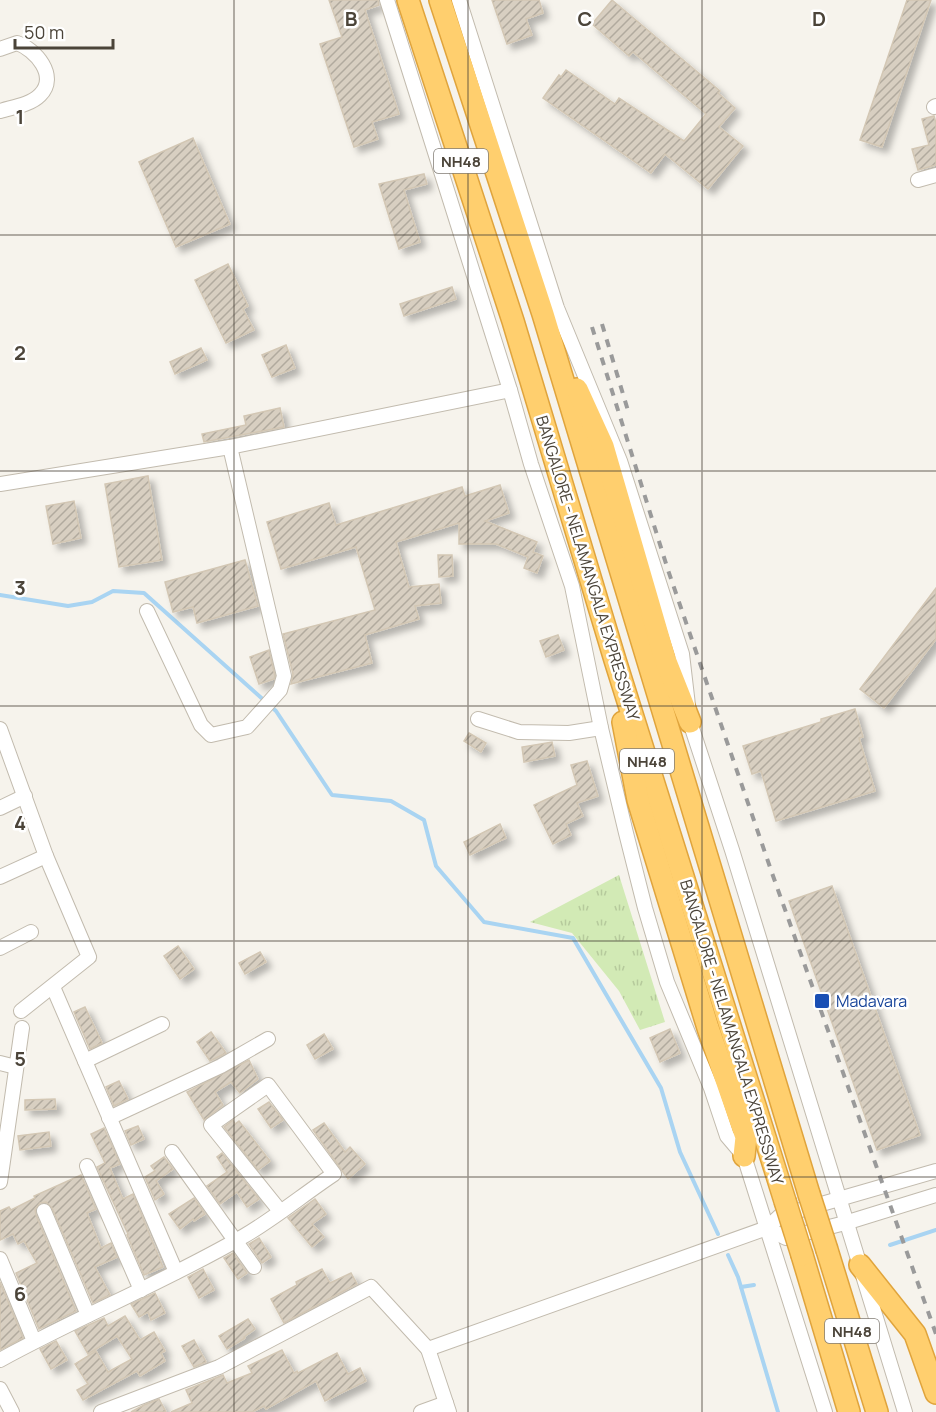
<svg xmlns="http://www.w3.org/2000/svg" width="936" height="1412" font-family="Manrope,sans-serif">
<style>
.grass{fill:url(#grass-tufts)}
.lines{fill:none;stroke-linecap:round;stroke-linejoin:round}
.stream{stroke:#a9d4f2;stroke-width:4}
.building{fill:url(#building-hatch);stroke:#d3c7b4;stroke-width:1.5;filter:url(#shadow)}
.minor-casing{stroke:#c2bbae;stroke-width:16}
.highway-casing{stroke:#e0a43c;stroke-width:24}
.minor{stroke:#fff;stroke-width:14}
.highway{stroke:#ffcf6e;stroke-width:21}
.rail{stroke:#9a9a9a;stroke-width:4;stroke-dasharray:8 8;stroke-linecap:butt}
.highway-bridge-casing{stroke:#e0a43c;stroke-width:24;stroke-linecap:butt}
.highway-bridge{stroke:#ffcf6e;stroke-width:21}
.grid{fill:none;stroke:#4b4439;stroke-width:1.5;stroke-opacity:0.55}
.transit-dot{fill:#1a4fb4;stroke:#fff;stroke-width:2}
.labels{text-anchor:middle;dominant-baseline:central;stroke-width:5;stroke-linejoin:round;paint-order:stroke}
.shield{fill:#fff;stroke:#817c74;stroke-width:1.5}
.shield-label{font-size:15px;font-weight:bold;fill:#4b4439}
.street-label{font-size:16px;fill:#4b4439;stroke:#fff}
.transit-label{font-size:16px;fill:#164399;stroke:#fff;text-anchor:start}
.grid-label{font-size:20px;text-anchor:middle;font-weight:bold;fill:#4b4439;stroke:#fff;stroke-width:5;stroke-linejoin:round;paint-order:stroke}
</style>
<defs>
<pattern id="grass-tufts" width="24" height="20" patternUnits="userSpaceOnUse" patternTransform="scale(1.5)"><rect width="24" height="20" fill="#d2eab5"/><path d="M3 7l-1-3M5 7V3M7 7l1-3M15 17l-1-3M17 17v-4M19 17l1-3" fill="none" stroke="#b6ca9c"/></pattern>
<pattern id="building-hatch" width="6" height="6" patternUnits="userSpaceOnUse" patternTransform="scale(1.5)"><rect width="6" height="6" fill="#d8cfc1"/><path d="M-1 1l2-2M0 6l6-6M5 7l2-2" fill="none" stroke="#b1aa9e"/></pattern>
<filter id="shadow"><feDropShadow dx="5.5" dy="5.5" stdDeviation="3" flood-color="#0004"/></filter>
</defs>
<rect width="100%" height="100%" fill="#f6f3ec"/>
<polygon class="grass" points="619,875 665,1022 640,1030 619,991 572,933 530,922"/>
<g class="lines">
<g class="stream">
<polyline points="0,595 68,606 92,602 113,591 144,593 276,711 332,795 391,801 424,820 436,866 484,922 573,938 661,1088 680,1152 718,1234"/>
<polyline points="890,1245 936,1230"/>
<polyline points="728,1255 738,1277 778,1412"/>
<polyline points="741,1287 754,1285"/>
</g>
</g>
<g class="building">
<polygon points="329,0 378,0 379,5 365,10 399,114 372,122 378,139 354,147 320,44 342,37"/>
<polygon points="492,0 539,0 543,13 526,19 532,35 507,44"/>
<polygon points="612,0 720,91 718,93 735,108 719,127 743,146 708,189 665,154 651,173 543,98 559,75 561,77 566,70 615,104 619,98 684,141 706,114 633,52 629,56 592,24"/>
<polygon points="907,0 931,0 882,147 860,140"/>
<polygon points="934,116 936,123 936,165 918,170 912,149 929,145 922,119"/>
<polygon points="193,138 230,224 176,247 139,162"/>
<polygon points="424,174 427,184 404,190 420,242 399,249 379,184"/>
<polygon points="228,264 248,306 243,309 254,330 226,343 195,280"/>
<polygon points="452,287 456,299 404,316 400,304"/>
<polygon points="286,345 295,368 272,377 262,355"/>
<polygon points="201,348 207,360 175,374 170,362"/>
<polygon points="280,408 284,427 204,442 202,434 246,425 244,416"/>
<polygon points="148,476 162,560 119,567 105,484"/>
<polygon points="500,485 509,513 485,521 537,542 533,552 543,556 537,573 524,568 528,557 496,544 459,544 459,523 396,542 409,587 439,584 441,603 415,606 419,619 365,635 372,663 291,684 293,674 283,634 375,610 356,547 281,569 267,522 329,503 336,525 462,487 465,496"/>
<polygon points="74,501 81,538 53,544 46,506"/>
<polygon points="438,555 452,555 453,576 439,577"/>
<polygon points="245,560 258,606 197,623 193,607 173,612 165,582"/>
<polygon points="936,588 936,639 884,708 860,689"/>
<polygon points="558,635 564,650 546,657 540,641"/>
<polygon points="269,650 275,676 274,679 259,684 250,657"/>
<polygon points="855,709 863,737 859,738 875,791 776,821 761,771 752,774 743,746 821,722 821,719"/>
<polygon points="469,733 486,743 481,752 464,741"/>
<polygon points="552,742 555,756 524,762 522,747"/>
<polygon points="587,761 598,796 577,803 583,816 566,824 571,835 553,844 534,805 577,785 571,765"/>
<polygon points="500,824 506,838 470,855 464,842"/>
<polygon points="832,886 920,1135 877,1150 789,901"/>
<polygon points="178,946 194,969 180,979 164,956"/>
<polygon points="260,952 266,962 245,974 239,963"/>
<polygon points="85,1007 102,1043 90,1049 74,1012"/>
<polygon points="670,1029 680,1053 660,1062 650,1038"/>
<polygon points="211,1032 226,1053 210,1061 197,1042"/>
<polygon points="324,1034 333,1049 315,1059 307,1045"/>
<polygon points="249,1060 258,1079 240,1093 231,1082 215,1092 223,1105 204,1120 187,1092"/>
<polygon points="119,1081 128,1099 114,1106 106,1087"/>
<polygon points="55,1099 56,1109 25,1110 25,1100"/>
<polygon points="269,1102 283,1120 271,1128 258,1109"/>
<polygon points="233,1120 235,1124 239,1121 270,1161 258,1170 224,1127"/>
<polygon points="324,1123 345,1152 350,1147 365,1164 348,1179 313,1130"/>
<polygon points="138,1126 144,1139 131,1145 125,1131"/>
<polygon points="104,1128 120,1164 110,1168 123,1199 133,1194 163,1267 144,1275 127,1235 128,1234 97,1167 105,1163 91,1134"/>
<polygon points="49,1132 51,1146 20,1150 18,1136"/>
<polygon points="222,1153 259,1199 247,1207 237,1192 220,1204 207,1186 227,1172 217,1157"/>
<polygon points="164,1157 173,1169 156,1181 164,1194 155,1200 145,1177 155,1171 151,1166"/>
<polygon points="81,1175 96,1209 87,1213 101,1248 111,1243 117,1257 95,1267 110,1295 93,1303 52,1208 46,1202 40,1203 35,1209 36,1215 76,1311 39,1329 16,1273 37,1263 24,1241 18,1244 13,1234 0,1240 0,1211 9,1207 11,1210 35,1198 34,1196"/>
<polygon points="194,1198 205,1214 194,1221 193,1219 180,1229 169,1214"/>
<polygon points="315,1199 326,1214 312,1224 324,1237 312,1247 288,1218"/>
<polygon points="259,1238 271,1257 262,1263 249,1244"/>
<polygon points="233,1253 247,1273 238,1279 224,1258"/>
<polygon points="203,1269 214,1290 199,1298 188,1277"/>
<polygon points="322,1269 330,1283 351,1273 357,1284 284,1323 271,1299 297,1285 296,1282"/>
<polygon points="0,1282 23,1338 0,1350"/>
<polygon points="155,1293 165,1313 151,1320 148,1312 139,1317 131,1304"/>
<polygon points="125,1316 140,1340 154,1332 165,1351 161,1353 165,1361 140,1376 137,1371 83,1400 77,1390 88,1384 75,1364 96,1351 108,1372 132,1359 117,1336 88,1354 75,1331 104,1318 108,1326"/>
<polygon points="248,1319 255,1329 244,1337 245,1338 227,1349 219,1336"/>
<polygon points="194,1340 206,1362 194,1367 182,1346"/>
<polygon points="56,1341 67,1360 51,1369 40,1349"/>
<polygon points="282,1350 294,1373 297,1371 298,1373 337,1353 348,1374 360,1368 366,1381 325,1401 316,1381 266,1409 264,1406 252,1412 171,1412 192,1403 186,1390 223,1375 227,1383 252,1373 248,1366"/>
<polygon points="159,1399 166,1412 131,1412 144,1405"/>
</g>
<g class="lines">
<g class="minor-casing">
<g id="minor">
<polyline points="387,0 510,390 531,464 572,586 601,728 626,833 645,908 667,982 711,1088 727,1136 744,1156 825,1412"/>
<polyline points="459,0 557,308 620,461 682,654 690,722 732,850 905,1412"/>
<path d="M 0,49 L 17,43 C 35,49 59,76 40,95 C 30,105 13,107 0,111"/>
<polyline points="934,107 936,106"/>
<polyline points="918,180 936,175"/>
<polyline points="0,484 230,447 510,390"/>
<polyline points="147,611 201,725 211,735 247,727 280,690 284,676 230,447"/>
<polyline points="478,719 519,732 569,733 601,728"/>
<polyline points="0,729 46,856 89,957 21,1011"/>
<polyline points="0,808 25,796"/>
<polyline points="0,877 46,856"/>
<polyline points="0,948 31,932"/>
<polyline points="53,987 176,1272"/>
<polyline points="85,1061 162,1024"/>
<polyline points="0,1063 16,1067"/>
<polyline points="109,1118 221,1066 268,1039"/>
<polyline points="172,1152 254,1267"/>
<polyline points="87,1166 141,1290"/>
<polyline points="0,1182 22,1028"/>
<polyline points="44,1211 88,1315"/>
<polyline points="767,1228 786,1238 845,1223 936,1195"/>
<polyline points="0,1259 34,1341"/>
<path d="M 0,1360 C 80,1316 165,1282 244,1236 C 275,1218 304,1194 334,1174 L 268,1085 L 211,1125 L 280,1211"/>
<polyline points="0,1389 12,1412"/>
<polyline points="101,1412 219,1367 371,1287 428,1349"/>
<polyline points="421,1412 446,1403"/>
<polyline points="449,1412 428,1349 767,1228 780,1216 936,1171"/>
</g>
</g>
<g class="highway-casing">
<g id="highway">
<polyline points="408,0 513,321 615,660 785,1201"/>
<polyline points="440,0 543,314 809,1194"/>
<polyline points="577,389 603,446 665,659 690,722"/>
<polyline points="623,722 638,800 708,1028 746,1137 744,1156"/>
<polyline points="827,1250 877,1412"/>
<polyline points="802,1255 849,1412"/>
<polyline points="860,1265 915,1334 936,1393"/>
</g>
</g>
<use href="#minor" class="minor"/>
<use href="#highway" class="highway"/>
<g class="rail">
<polyline points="602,324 629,414"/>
<polyline points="592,327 668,570 772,873 936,1334"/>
</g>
<g class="highway-bridge-casing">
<g id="highway-bridge">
<polyline points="809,1194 827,1250"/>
<polyline points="785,1201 802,1255"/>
</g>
</g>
<use href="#highway-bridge" class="highway-bridge"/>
</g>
<path class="grid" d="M 234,0 L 234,1412M 468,0 L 468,1412M 702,0 L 702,1412M 0,235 L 936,235M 0,471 L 936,471M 0,706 L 936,706M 0,941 L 936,941M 0,1177 L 936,1177"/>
<rect class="transit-dot" x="814" y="993" width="16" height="16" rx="3"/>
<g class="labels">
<g class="shield">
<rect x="434" y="149" width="54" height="24" rx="4.5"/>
<rect x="620" y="749" width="54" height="24" rx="4.5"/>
<rect x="825" y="1319" width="54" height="24" rx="4.5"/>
</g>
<g class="shield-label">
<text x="461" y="161">NH48</text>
<text x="647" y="761">NH48</text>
<text x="852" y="1331">NH48</text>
</g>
<g class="street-label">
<text transform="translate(588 568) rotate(73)">BANGALORE - NELAMANGALA EXPRESSWAY</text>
<text transform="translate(732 1032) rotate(73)">BANGALORE - NELAMANGALA EXPRESSWAY</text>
</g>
<g class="transit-label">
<text x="836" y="1001">Madavara</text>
</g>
</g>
<g class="grid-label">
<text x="351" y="26">B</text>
<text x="585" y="26">C</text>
<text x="819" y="26">D</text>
<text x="20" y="124">1</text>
<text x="20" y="360">2</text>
<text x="20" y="595">3</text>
<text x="20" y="830">4</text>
<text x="20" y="1066">5</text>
<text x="20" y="1301">6</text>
</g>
<path d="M15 39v9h98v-9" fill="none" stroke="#4b4439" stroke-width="3"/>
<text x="24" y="39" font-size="18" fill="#4b4439" stroke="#ffffff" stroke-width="4.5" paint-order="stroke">50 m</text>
</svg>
